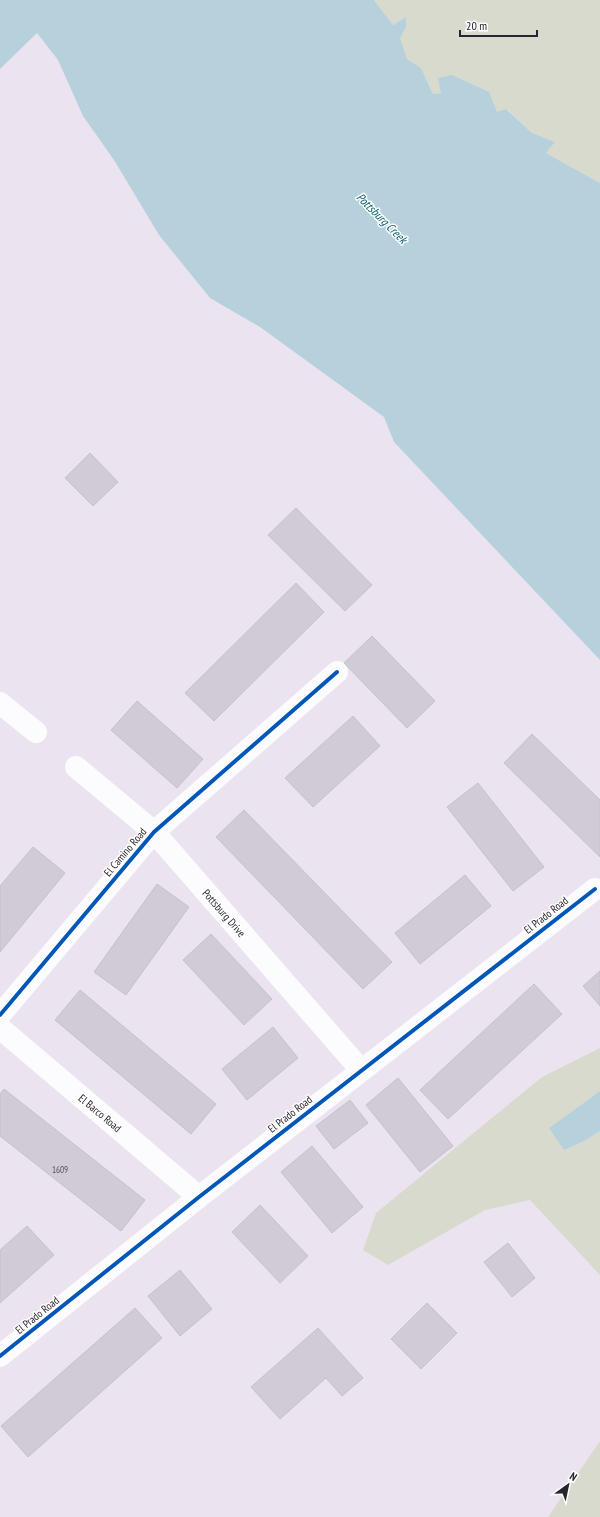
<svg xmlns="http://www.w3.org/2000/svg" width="600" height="1517" font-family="'PT Sans Narrow',sans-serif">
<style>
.green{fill:#d8dace}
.water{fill:#b6d1dc}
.building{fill:#d1cbd5;stroke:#c7c0cb}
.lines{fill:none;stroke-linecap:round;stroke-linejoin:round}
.minor{stroke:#fcfbfd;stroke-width:22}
.cycleway-casing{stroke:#fff;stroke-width:6}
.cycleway{stroke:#0057b8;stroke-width:4}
.labels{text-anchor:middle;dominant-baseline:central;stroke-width:3;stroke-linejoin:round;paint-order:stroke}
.number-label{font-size:9px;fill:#544e58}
.street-label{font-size:11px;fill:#2a242d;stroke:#fff}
.water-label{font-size:12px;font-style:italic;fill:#0e6172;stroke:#fff}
</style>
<rect width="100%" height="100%" fill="#ece3f0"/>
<g class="green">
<polygon points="374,0 600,0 600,183 546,153 554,142 532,133 507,109 497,113 441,93 433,94 421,68 407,59 399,37 406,27 406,17 393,25"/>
<polygon points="600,1048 600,1091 549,1128 586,1140 600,1131 600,1275 530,1200 485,1210 388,1265 363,1250 376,1213 542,1077"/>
<polygon points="600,1441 600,1517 548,1517"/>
</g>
<g class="water">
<polygon points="0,0 374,0 393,25 406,17 406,27 400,38 407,59 421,68 433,94 441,93 438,78 452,75 489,92 497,112 506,109 532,133 555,142 546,153 600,183 600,660 394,442 384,417 260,327 210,298 159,235 114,160 83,116 58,60 37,33 0,69"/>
<polygon points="600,1091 600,1131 586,1140 564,1150 549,1128"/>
</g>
<g class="building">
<polygon points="90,453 118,482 93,506 65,478"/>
<polygon points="296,508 372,585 345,611 268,535"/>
<polygon points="296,583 324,612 214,721 185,693"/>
<polygon points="372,636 435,701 407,728 344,663"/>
<polygon points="137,701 203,759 177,788 111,730"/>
<polygon points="353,716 380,746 313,807 285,778"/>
<polygon points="532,734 600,800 600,857 504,763"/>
<polygon points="478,783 544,867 513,891 447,807"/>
<polygon points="244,810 392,962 363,989 216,837"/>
<polygon points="33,847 65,873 0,952 0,886"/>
<polygon points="465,875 491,906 420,964 395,933"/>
<polygon points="157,884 189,907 126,995 94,972"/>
<polygon points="211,934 272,999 244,1025 183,960"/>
<polygon points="600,971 600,1006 583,986"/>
<polygon points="534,984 562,1014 448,1119 420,1090"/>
<polygon points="80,990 216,1104 191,1134 55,1020"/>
<polygon points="273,1027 298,1058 247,1100 222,1069"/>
<polygon points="398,1078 453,1146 420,1172 366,1105"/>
<polygon points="4,1089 145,1200 121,1231 0,1136 0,1094"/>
<polygon points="350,1100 368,1123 334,1149 316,1126"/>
<polygon points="312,1146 363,1207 332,1233 281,1172"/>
<polygon points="260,1205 308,1256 280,1283 232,1232"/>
<polygon points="27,1226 54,1255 0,1303 0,1250"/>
<polygon points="508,1243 535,1278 512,1297 484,1262"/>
<polygon points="180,1270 212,1309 180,1336 148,1296"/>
<polygon points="427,1303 457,1333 421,1369 391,1339"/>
<polygon points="135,1308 162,1338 28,1457 1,1426"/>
<polygon points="318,1328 363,1378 342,1396 326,1378 280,1419 251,1387"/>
</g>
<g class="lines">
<g class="minor">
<polyline points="0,703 36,732"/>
<polyline points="76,767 154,832 361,1070"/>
<polyline points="0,1015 154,832 337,672"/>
<polyline points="0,1028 199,1197"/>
<polyline points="0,1356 199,1197 595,889"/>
</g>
<g class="cycleway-casing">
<g id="cycleway">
<polyline points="0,1015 154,832 337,672"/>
<polyline points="0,1356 199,1197 595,889"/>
</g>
</g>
<use href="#cycleway" class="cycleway"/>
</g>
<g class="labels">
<g class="number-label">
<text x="60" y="1169">1609</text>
</g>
<g class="street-label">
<text transform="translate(125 852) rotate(-50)">El Camino Road</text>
<text transform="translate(224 913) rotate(49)">Pottsburg Drive</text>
<text transform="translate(546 915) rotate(-38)">El Prado Road</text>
<text transform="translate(100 1113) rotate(40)">El Barco Road</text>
<text transform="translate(290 1114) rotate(-38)">El Prado Road</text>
<text transform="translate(37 1315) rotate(-39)">El Prado Road</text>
</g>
<g class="water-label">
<text transform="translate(382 218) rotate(45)">Pottsburg Creek</text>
</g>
</g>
<g transform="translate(568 1485) rotate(33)" stroke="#ffffff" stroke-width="3" paint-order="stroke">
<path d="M0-3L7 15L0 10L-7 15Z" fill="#2a242d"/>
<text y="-6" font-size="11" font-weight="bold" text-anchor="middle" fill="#2a242d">N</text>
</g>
<path d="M460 30v6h77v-6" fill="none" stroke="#2a242d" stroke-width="2"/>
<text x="466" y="30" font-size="12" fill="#2a242d" stroke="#ffffff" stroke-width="3" paint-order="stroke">20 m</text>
</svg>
